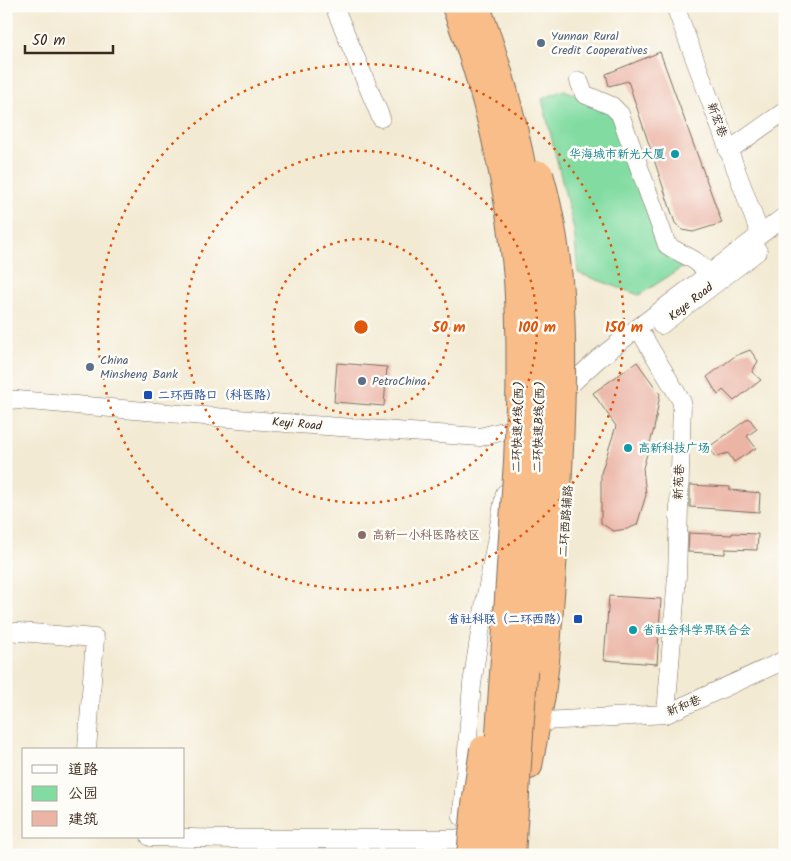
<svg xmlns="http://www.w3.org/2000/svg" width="791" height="861" font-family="Kalam,'LXGW WenKai TC',sans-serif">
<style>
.park{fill:#82dca2;stroke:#5e8360}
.building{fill:#ebb4a5}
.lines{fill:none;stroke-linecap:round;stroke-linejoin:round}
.minor-casing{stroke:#7b6d5d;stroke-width:19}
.highway-casing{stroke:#7b6d5d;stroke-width:28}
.minor{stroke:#fff;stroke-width:18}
.highway{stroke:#f8bd89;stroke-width:26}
.highway-bridge-casing{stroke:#7b6d5d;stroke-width:28;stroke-linecap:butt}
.highway-bridge{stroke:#f8bd89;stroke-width:26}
.ring{fill:none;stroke:#df570d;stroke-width:2.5;stroke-dasharray:2.5 5}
.service-dot{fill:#5c6f8a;stroke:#fdfcf7;stroke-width:2}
.culture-dot{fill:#0f9aa8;stroke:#fdfcf7;stroke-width:2}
.transit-dot{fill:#1a4fb4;stroke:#fdfcf7;stroke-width:2}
.education-dot{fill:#8d6e63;stroke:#fdfcf7;stroke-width:2}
.labels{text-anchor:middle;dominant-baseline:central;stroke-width:5;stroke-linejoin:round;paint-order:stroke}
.service-label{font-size:12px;fill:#4e5e75;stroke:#fdfcf7;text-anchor:start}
.street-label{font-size:12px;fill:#3b2a1e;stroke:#fdfcf7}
.culture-label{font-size:12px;fill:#0d838f;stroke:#fdfcf7;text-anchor:start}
.transit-label{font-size:12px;fill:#164399;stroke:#fdfcf7;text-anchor:start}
.education-label{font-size:12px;fill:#785e54;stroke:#fdfcf7;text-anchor:start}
.centre{fill:#df570d;stroke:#fdfcf7;stroke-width:2.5}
.ring-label{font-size:15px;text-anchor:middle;font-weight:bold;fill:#df570d;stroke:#fdfcf7;stroke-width:5;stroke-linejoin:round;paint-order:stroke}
</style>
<rect width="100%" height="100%" fill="#fdfcf7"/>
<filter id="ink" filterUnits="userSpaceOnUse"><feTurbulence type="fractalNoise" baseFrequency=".02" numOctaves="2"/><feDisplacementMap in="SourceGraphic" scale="10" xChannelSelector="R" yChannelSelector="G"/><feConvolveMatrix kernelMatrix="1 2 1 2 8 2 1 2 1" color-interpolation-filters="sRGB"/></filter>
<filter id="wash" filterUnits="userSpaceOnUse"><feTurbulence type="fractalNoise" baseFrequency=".0096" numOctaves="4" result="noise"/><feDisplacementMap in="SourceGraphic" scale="20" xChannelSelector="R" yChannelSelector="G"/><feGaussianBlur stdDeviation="1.12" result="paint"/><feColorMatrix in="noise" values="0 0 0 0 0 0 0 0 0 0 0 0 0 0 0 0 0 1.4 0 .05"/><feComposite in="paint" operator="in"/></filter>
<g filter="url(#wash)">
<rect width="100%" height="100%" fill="#f3ead3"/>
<polygon class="park" points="564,90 614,110 658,243 691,262 639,295 578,273 574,230 542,99"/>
<g id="blocks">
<g class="building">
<polygon points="660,52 722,223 693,232 682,230 675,223 628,81 609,86 606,74"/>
<polygon points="750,350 758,361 752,372 761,380 734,401 723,390 718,395 707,377 735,356"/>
<polygon points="637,362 660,394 654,429 643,468 646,495 637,525 627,529 613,531 601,523 601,473 616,426 593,393"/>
<polygon points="337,363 387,367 384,406 334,402"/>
<polygon points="749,418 757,429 747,436 756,448 734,462 728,453 715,457 709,447"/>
<polygon points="690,485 730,487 730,490 760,493 759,512 690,507"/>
<polygon points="689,533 732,535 732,533 758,534 757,550 725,549 725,554 688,552"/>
<polygon points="609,596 661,599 657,664 604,660"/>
</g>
</g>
</g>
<g filter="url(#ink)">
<use href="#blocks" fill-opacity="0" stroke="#7b6d5d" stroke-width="1"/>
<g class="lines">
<g class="minor-casing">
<g id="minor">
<polyline points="334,6 381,118"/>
<polyline points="675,6 760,234"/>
<path d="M 579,81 L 584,94 L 612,106 L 620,114 L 667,245 C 681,255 698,258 708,274"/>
<polyline points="728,151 785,111"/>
<polyline points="661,325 758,251"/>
<polyline points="644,338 682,402 677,576 666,714"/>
<polyline points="557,397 597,360 631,333 785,216"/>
<polyline points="6,399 298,424 480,437 508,430 525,419"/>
<polyline points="6,631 95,638 87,750"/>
<polyline points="545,721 666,714 785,660"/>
<polyline points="462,817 472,684 484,607 505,493"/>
<polyline points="150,837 231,839 460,839"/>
</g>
</g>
<g class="highway-casing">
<polyline id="highway" points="529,766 542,695 546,661"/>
</g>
<use href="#minor" class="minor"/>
<use href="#highway" class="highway"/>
<g class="highway-bridge-casing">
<g id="highway-bridge">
<path d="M 455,6 C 488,94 509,186 517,279 C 521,340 520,400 517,461 L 491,855"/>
<path d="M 477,6 C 509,93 530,184 538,276 C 542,338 541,400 538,462 L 512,855"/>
<path d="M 540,174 C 563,254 564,337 561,419 C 559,500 552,581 546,661"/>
<polyline points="470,855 475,805 483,749"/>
</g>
</g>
<use href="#highway-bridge" class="highway-bridge"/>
</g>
</g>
<g class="ring">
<circle cx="361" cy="327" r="88"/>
<circle cx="361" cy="327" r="176"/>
<circle cx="361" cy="327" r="263"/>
</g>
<g class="service-dot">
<circle cx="541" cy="43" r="5"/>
<circle cx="90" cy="367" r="5"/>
<circle cx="362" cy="381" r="5"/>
</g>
<g class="culture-dot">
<circle cx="675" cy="154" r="5"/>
<circle cx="628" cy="448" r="5"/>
<circle cx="633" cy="630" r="5"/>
</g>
<g class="transit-dot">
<rect x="143" y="390" width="10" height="10" rx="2.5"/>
<rect x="573" y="614" width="10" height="10" rx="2.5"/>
</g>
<circle class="education-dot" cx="362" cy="535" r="5"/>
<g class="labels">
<g class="service-label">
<text x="551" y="36">Yunnan Rural<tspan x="551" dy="14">Credit Cooperatives</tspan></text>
<text x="100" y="360">China<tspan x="100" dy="14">Minsheng Bank</tspan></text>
<text x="372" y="381">PetroChina</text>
</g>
<g class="street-label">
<text transform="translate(717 120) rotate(70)">新宏巷</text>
<text transform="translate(691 302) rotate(-38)">Keye Road</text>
<text transform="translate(297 424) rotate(5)">Keyi Road</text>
<text transform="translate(518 427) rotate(-88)">二环快速A线(西)</text>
<text transform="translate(539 427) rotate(-88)">二环快速B线(西)</text>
<text transform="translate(679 482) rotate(-88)">新苑巷</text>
<text transform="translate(566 521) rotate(-86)">二环西路辅路</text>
<text transform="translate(684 706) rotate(-22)">新和巷</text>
</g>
<g class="culture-label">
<text x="665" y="154" text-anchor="end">华海城市新光大厦</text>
<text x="638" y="448">高新科技广场</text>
<text x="643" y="630">省社会科学界联合会</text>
</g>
<g class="transit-label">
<text x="158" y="395">二环西路口（科医路）</text>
<text x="568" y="619" text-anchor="end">省社科联（二环西路）</text>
</g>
<g class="education-label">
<text x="372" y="535">高新一小科医路校区</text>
</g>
</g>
<circle cx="361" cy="327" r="8" class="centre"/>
<g class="ring-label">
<text x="449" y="332">50 m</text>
<text x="537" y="332">100 m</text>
<text x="624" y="332">150 m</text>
</g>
<rect width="791" height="861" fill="none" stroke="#fdfcf7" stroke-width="25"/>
<rect x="22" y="748" width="162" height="90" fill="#fdfcf7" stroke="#afa8a0"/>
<rect x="32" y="765" width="25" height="8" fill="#ffffff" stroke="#afa8a0"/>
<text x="68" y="774" font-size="15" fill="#3b2a1e">道路</text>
<rect x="32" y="786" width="25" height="15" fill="#82dca2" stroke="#afa8a0"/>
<text x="68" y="798" font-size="15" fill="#3b2a1e">公园</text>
<rect x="32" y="811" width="25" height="15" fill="#ebb4a5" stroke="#afa8a0"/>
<text x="68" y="824" font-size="15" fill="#3b2a1e">建筑</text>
<path d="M25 45v8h88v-8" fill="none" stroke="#3b2a1e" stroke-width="2.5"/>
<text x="32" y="45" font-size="15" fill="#3b2a1e" stroke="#fdfcf7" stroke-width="4" paint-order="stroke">50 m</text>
</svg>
